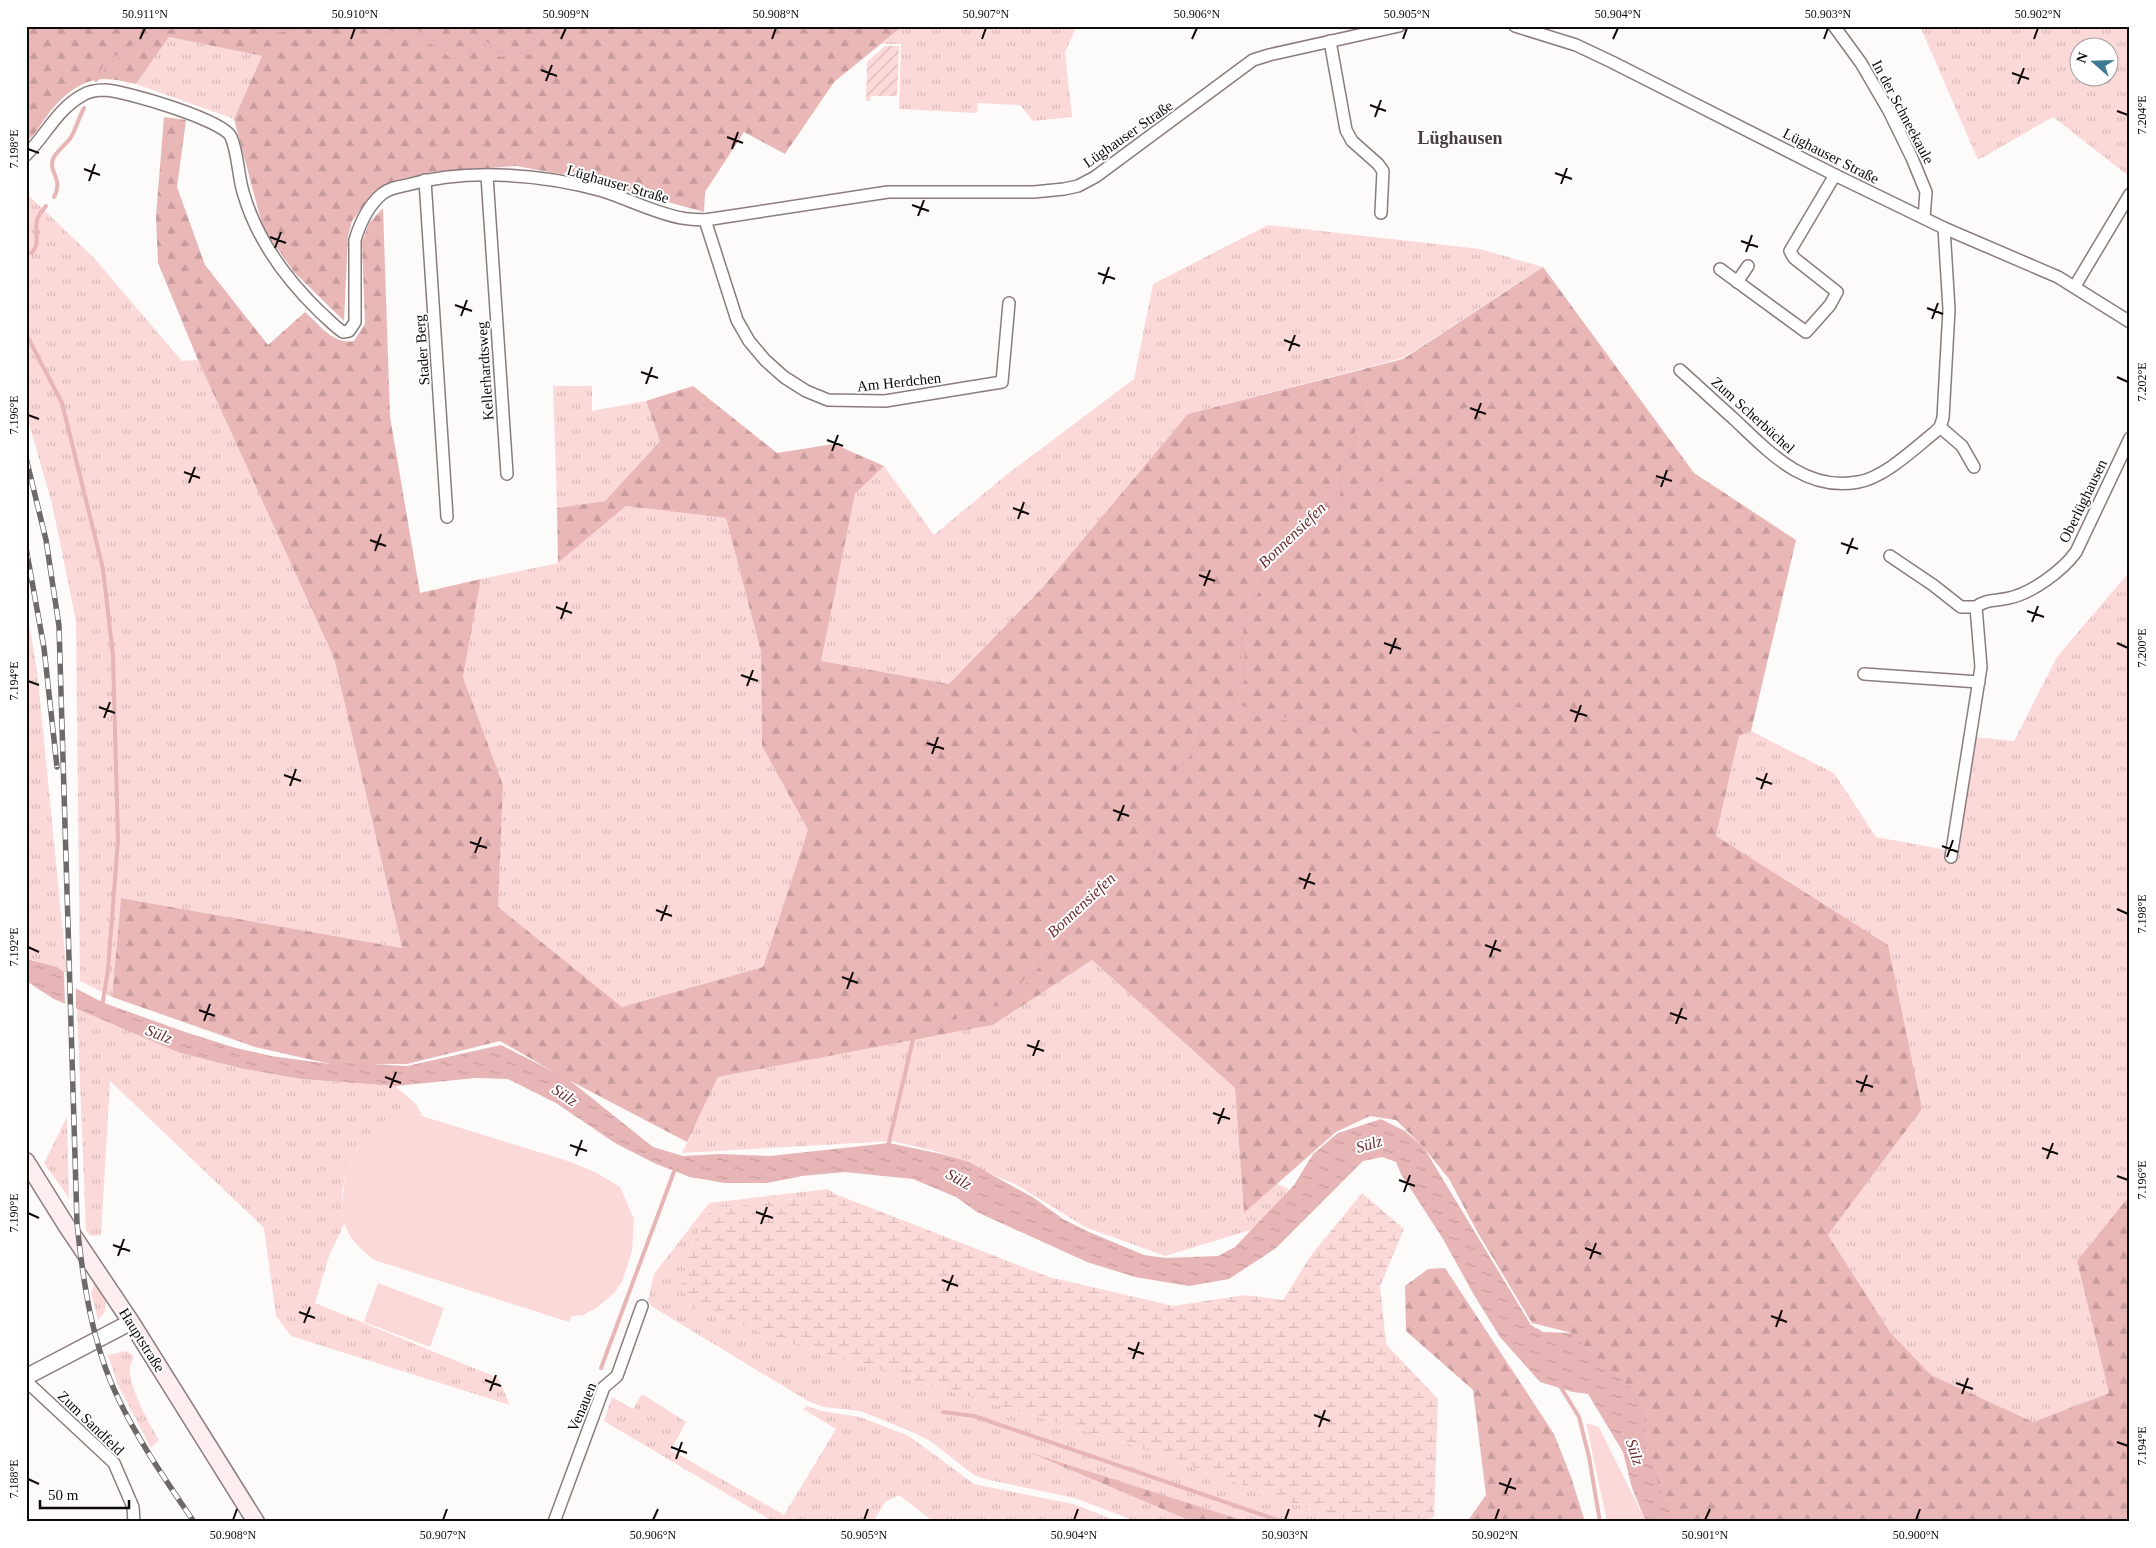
<svg xmlns="http://www.w3.org/2000/svg" width="2156" height="1548" font-family="'Times New Roman',serif">
<style>
.grass{fill:url(#grass-tufts);fill-rule:evenodd}
.forest{fill:url(#forest-firs)}
.wetland{fill:url(#wetland-marsh)}
.park{fill:#fcd9d9}
.garden{fill:url(#garden-furrows)}
.water{fill:url(#water-ripples)}
.pier{fill:#fdfafa}
.lines{fill:none;stroke-linecap:round;stroke-linejoin:round}
.stream{stroke:#e8b5b6;stroke-width:4}
.minor-casing{stroke:#8a7c7c;stroke-width:14}
.tertiary-casing{stroke:#8a7c7c;stroke-width:18}
.secondary-casing{stroke:#8a7c7c;stroke-width:19}
.minor{stroke:#fff;stroke-width:11}
.tertiary{stroke:#fff;stroke-width:15}
.secondary{stroke:#feedee;stroke-width:16}
.rail-casing{stroke:#6d6969;stroke-width:5.5}
.rail{stroke:#fff;stroke-width:4;stroke-dasharray:11;stroke-linecap:butt}
.ticks{fill:none;stroke:#0f0a0a;stroke-width:2}
.labels{text-anchor:middle;dominant-baseline:central;stroke-width:4;stroke-linejoin:round;paint-order:stroke}
.street-label{font-size:15px;fill:#0f0a0a;stroke:#fff}
.water-label{font-size:16px;font-style:italic;fill:#6c2e32;stroke:#fff}
.quarter-label{font-size:18px;font-weight:bold;fill:#493d3d;stroke:#fff}
.neatline{fill:none;stroke:#0f0a0a;stroke-width:2}
.ticks-label{font-size:12px;text-anchor:middle;fill:#0f0a0a}
</style>
<defs>
<pattern id="grass-tufts" width="24" height="20" patternUnits="userSpaceOnUse" patternTransform="scale(1.25)"><rect width="24" height="20" fill="#fcd9d9"/><path d="M3 7l-1-3M5 7V3M7 7l1-3M15 17l-1-3M17 17v-4M19 17l1-3" fill="none" stroke="#d7b9b9"/></pattern>
<pattern id="forest-firs" width="22" height="20" patternUnits="userSpaceOnUse" patternTransform="scale(1.25)"><rect width="22" height="20" fill="#eab7b7"/><path d="M5 1l3.5 6h-7zM16 11l3.5 6h-7z" fill="#c89c9c"/></pattern>
<pattern id="wetland-marsh" width="20" height="14" patternUnits="userSpaceOnUse" patternTransform="scale(1.25)"><rect width="20" height="14" fill="#fcd9d9"/><path d="M1 5h8M5 5V1M11 12h8M15 12V8" fill="none" stroke="#d7b9b9"/></pattern>
<pattern id="garden-furrows" width="10" height="10" patternUnits="userSpaceOnUse" patternTransform="scale(1.25)"><rect width="10" height="10" fill="#fcd9d9"/><path d="M-1 1l2-2M0 10L10 0M9 11l2-2" fill="none" stroke="#d7b9b9"/></pattern>
<pattern id="water-ripples" width="26" height="14" patternUnits="userSpaceOnUse" patternTransform="scale(1.25)"><rect width="26" height="14" fill="#e8b5b6"/><path d="M2 4q2-2 4 0t4 0M15 11q2-2 4 0t4 0" fill="none" stroke="#c69a9b"/></pattern>
</defs>
<rect width="100%" height="100%" fill="#fdfafa"/>
<g class="grass">
<polygon points="903,26 1077,26 1065,52 1072,117 1033,121 1020,105 978,103 977,113 899,109 901,44 882,44"/>
<path d="M 1920,26 L 2130,26 L 2130,177 L 2053,117 L 1978,160 ZM 2078,48 L 2108,48 L 2108,78 L 2078,78 Z"/>
<polygon points="169,37 262,56 234,119 136,84"/>
<polygon points="26,193 93,257 182,361 198,360 334,658 402,948 121,898 112,997 80,981 76,621 52,504 26,413"/>
<polygon points="1268,225 1480,249 1543,267 1403,358 1188,414 1043,587 949,684 820,661 855,494 884,466 934,535 1005,476 1134,379 1153,284"/>
<polygon points="553,386 592,386 592,411 646,401 660,441 605,501 557,508"/>
<polygon points="626,506 726,518 761,652 762,746 808,830 763,967 622,1007 497,907 503,785 463,677 481,579 558,563"/>
<polygon points="2130,571 2130,1195 2077,1261 2109,1393 2033,1422 1931,1375 1890,1332 1828,1235 1922,1109 1716,836 1739,736 1751,731 1834,773 1876,837 1958,852 1974,737 2014,741 2057,657"/>
<polygon points="26,606 37,670 67,974 57,967 26,959"/>
<polygon points="1092,960 1235,1088 1244,1212 1277,1184 1289,1189 1257,1228 1165,1256 1085,1227 1017,1185 939,1152 891,1141 682,1153 718,1077 993,1025"/>
<polygon points="77,1007 180,1053 244,1069 301,1079 395,1086 417,1105 422,1116 405,1112 367,1136 357,1149 348,1168 342,1191 344,1224 329,1256 315,1303 498,1378 510,1405 291,1336 276,1316 264,1228 110,1081 101,1235 91,1236 86,1231"/>
<polygon points="67,1117 69,1198 44,1163"/>
<polygon points="828,1189 835,1194 711,1209 689,1251 682,1285 689,1305 804,1348 1132,1445 1345,1522 1248,1522 1035,1455 1193,1522 1138,1522 1075,1498 989,1480 974,1475 930,1441 910,1431 860,1411 824,1407 808,1401 651,1306 648,1300 654,1274 709,1203"/>
<polygon points="95,1282 106,1299 105,1312 98,1320 91,1293"/>
<path d="M 126,1351 L 134,1356 C 133,1360 131,1364 130,1367 C 127,1383 150,1426 159,1440 L 151,1448 L 118,1385 L 108,1355 Z"/>
<polygon points="642,1394 686,1422 671,1450 784,1515 836,1429 803,1409 807,1406 822,1411 860,1417 909,1436 974,1484 1073,1504 1120,1522 934,1522 899,1495 885,1502 873,1522 774,1522 604,1421 612,1397 633,1409"/>
</g>
<g class="forest">
<path d="M 26,26 L 903,26 L 834,82 L 785,154 L 744,132 L 705,192 L 704,212 L 577,177 L 516,166 L 432,172 L 396,180 L 373,193 L 352,221 L 348,236 L 344,321 L 294,272 L 263,228 L 234,119 L 262,56 L 169,37 L 136,84 C 126,82 115,79 105,79 C 81,78 59,99 46,117 C 39,126 36,135 26,141 Z"/>
<path d="M 164,117 L 186,120 L 177,187 L 205,265 L 268,345 L 305,312 C 320,325 333,345 354,341 L 365,324 L 362,242 L 369,223 L 383,208 L 390,417 L 420,593 L 481,579 L 463,677 L 503,785 L 498,907 L 622,1007 L 763,967 L 808,830 L 762,746 L 761,652 L 726,518 L 626,506 L 558,563 L 557,508 L 605,501 L 660,441 L 646,401 L 693,386 L 777,453 L 834,444 L 884,466 L 855,494 L 821,661 L 949,684 L 1043,587 L 1188,414 L 1403,359 L 1543,267 L 1694,473 L 1796,540 L 1751,731 L 1739,736 L 1716,836 L 1888,945 L 1922,1109 L 1828,1235 L 1890,1332 L 1931,1375 L 2033,1422 L 2109,1393 L 2077,1261 L 2130,1195 L 2130,1522 L 1673,1522 L 1572,1333 L 1532,1323 L 1478,1233 L 1449,1179 L 1424,1148 L 1396,1120 L 1370,1116 L 1336,1132 L 1244,1213 L 1235,1088 L 1092,960 L 993,1025 L 718,1077 L 687,1142 L 561,1076 L 500,1041 L 407,1064 L 330,1064 L 255,1047 L 112,997 L 121,898 L 402,948 L 334,658 L 198,360 L 158,263 L 156,216 Z"/>
<polygon points="1445,1268 1554,1434 1571,1477 1585,1522 1467,1522 1486,1495 1473,1390 1406,1331 1405,1286 1428,1269"/>
<polygon points="1028,1452 1248,1522 1193,1522"/>
</g>
<polygon class="wetland" points="1362,1193 1404,1229 1380,1286 1386,1344 1438,1399 1434,1517 1420,1522 1345,1522 1132,1445 804,1348 689,1305 682,1285 689,1251 711,1209 835,1194 1049,1277 1173,1306 1245,1295 1283,1300 1312,1254"/>
<g class="park">
<path d="M 405,1112 L 422,1116 L 571,1162 L 597,1173 L 620,1187 L 634,1219 L 632,1251 L 622,1282 L 614,1293 L 598,1307 L 583,1315 L 572,1316 L 569,1322 L 374,1260 C 362,1250 351,1241 345,1226 C 343,1220 343,1213 343,1207 C 341,1166 364,1124 405,1112 Z"/>
<polygon points="378,1283 444,1308 430,1347 364,1322"/>
<polygon points="1586,1423 1599,1427 1646,1522 1607,1522"/>
</g>
<polygon class="garden" points="885,46 899,46 897,96 871,96 870,101 866,101 867,62"/>
<polygon class="water" points="26,959 57,967 67,974 77,989 104,1003 188,1033 236,1048 271,1056 330,1064 353,1063 407,1066 501,1045 568,1079 653,1147 683,1156 720,1154 770,1156 889,1143 941,1154 969,1162 1034,1198 1063,1219 1089,1232 1144,1255 1165,1258 1218,1256 1235,1247 1294,1185 1313,1154 1338,1133 1381,1119 1405,1131 1424,1148 1531,1325 1543,1332 1572,1333 1593,1357 1635,1391 1645,1418 1646,1448 1664,1499 1675,1522 1646,1522 1632,1488 1623,1452 1588,1394 1573,1392 1540,1382 1500,1337 1474,1295 1443,1239 1401,1174 1396,1162 1382,1157 1363,1161 1276,1248 1229,1279 1189,1286 1135,1277 1087,1262 977,1212 956,1197 913,1179 845,1172 802,1176 767,1183 725,1183 690,1177 656,1164 615,1143 556,1103 508,1079 476,1078 395,1086 301,1079 244,1069 180,1053 54,999 26,981"/>
<polygon class="pier" points="64,972 69,972 76,983 76,1010 65,1006"/>
<g class="lines">
<g class="stream">
<polyline points="255,26 265,33 307,26"/>
<polyline points="378,26 398,36 413,29 453,57 468,54 477,36 500,55 528,53 539,28 545,26"/>
<polyline points="96,80 107,63 163,28 172,26"/>
<path d="M 54,197 C 64,178 48,173 53,159 C 57,150 66,145 71,137 C 76,129 79,117 84,108"/>
<path d="M 26,253 L 32,253 C 41,242 34,232 37,220 C 38,215 43,210 46,206"/>
<polyline points="26,334 62,403 103,569 113,656 118,840 108,970 102,1007"/>
<polyline points="1335,509 1345,461 1353,446 1362,414 1361,391"/>
<polyline points="1234,704 1257,714 1313,723 1335,723 1362,739 1416,736 1468,718"/>
<polyline points="1513,709 1567,711"/>
<polyline points="888,1146 914,1035 1005,1005 1053,948 1109,892 1152,862 1159,820 1167,808 1173,779 1206,727 1234,704 1236,692 1244,678 1241,622 1264,578 1359,488 1427,474 1443,465 1447,430 1458,412 1489,404"/>
<polyline points="601,1368 675,1169"/>
<polyline points="1560,1386 1579,1417 1589,1457 1600,1522"/>
<polyline points="943,1412 974,1416 1283,1522"/>
</g>
<g class="minor-casing">
<g id="minor">
<polyline points="1515,26 1576,45 1612,62 1835,175 1944,228 2058,277 2130,322"/>
<polyline points="1834,26 1861,63 1889,111 1912,158 1926,192 1924,218"/>
<polyline points="1330,41 1346,130 1352,141 1378,164 1383,171 1381,213"/>
<path d="M 26,155 C 46,135 58,108 83,95 C 89,91 98,90 105,90 C 125,91 224,120 231,137 C 238,153 238,175 243,192 C 256,238 286,279 320,312 C 328,319 335,327 343,332 L 349,331 L 355,322 L 355,240 C 360,223 369,205 382,194 C 389,188 398,187 407,185 C 468,168 543,174 603,191 C 628,199 657,214 682,218 C 690,220 698,219 705,220 L 888,192 L 1034,192 L 1064,189 L 1078,186 L 1095,177 L 1253,60 L 1269,55 L 1399,26"/>
<polyline points="487,176 507,474"/>
<polyline points="425,180 447,517"/>
<polyline points="705,220 737,320 749,341 765,360 784,377 806,391 828,400 885,401 1002,382 1009,303"/>
<polyline points="1720,269 1806,332 1830,305 1837,292 1794,258 1790,251 1835,175"/>
<polyline points="1737,282 1748,266"/>
<polyline points="2075,286 2130,194"/>
<path d="M 1680,370 C 1698,386 1716,403 1734,419 C 1769,452 1805,492 1858,482 C 1884,478 1915,448 1935,432 L 1940,427 L 1943,418 L 1949,309 L 1944,228"/>
<polyline points="1940,427 1962,446 1974,467"/>
<polyline points="1890,556 1933,585 1961,607 1976,607"/>
<polyline points="1864,674 1979,682"/>
<path d="M 1951,857 L 1981,667 L 1976,607 C 1986,599 1997,601 2009,598 C 2032,593 2062,571 2076,552 L 2130,438"/>
<polyline points="26,1381 114,1463 133,1507 134,1522"/>
<polyline points="554,1522 604,1387 617,1376 642,1306"/>
</g>
</g>
<g class="tertiary-casing">
<polyline id="tertiary" points="26,1377 131,1322"/>
</g>
<g class="secondary-casing">
<polyline id="secondary" points="26,1161 66,1225 131,1322 256,1522"/>
</g>
<use href="#minor" class="minor"/>
<use href="#tertiary" class="tertiary"/>
<use href="#secondary" class="secondary"/>
<g class="rail-casing">
<g id="rail">
<path d="M 26,458 L 46,540 L 59,626 L 77,1223 C 83,1282 92,1344 118,1398 C 139,1442 167,1482 194,1522"/>
<polyline points="26,548 44,648 57,767"/>
</g>
</g>
<use href="#rail" class="rail"/>
</g>
<path class="ticks" d="M 140,39 L 145,28M 351,39 L 355,28M 561,39 L 566,28M 772,39 L 776,28M 982,39 L 986,28M 1192,39 L 1197,28M 1403,39 L 1407,28M 1613,39 L 1618,28M 1824,39 L 1828,28M 2034,39 L 2038,28M 541,70 L 557,76M 2012,73 L 2029,79M 546,81 L 552,65M 2018,84 L 2024,68M 1370,105 L 1386,111M 2117,111 L 2128,115M 1375,117 L 1381,100M 727,137 L 743,143M 28,149 L 39,153M 732,149 L 738,132M 84,169 L 100,175M 1555,173 L 1572,179M 89,181 L 95,164M 1561,184 L 1567,168M 912,205 L 929,211M 918,216 L 924,200M 270,237 L 286,243M 1741,241 L 1758,247M 275,248 L 281,232M 1746,252 L 1752,235M 1098,273 L 1115,279M 1103,284 L 1109,267M 455,305 L 472,311M 1927,308 L 1943,314M 461,316 L 467,300M 1932,319 L 1938,303M 1284,340 L 1300,346M 1289,351 L 1295,335M 641,372 L 658,378M 2117,377 L 2128,382M 646,384 L 652,367M 1470,408 L 1486,414M 28,415 L 39,419M 1475,419 L 1481,403M 827,440 L 843,446M 832,451 L 838,435M 184,472 L 200,478M 1656,476 L 1672,481M 189,483 L 195,467M 1661,487 L 1667,470M 1013,508 L 1029,514M 1018,519 L 1024,502M 370,540 L 386,546M 1841,543 L 1858,549M 375,551 L 381,534M 1847,554 L 1853,538M 1199,575 L 1215,581M 1204,586 L 1210,570M 556,607 L 572,613M 2027,611 L 2044,617M 561,619 L 567,602M 2032,622 L 2038,606M 1384,643 L 1401,649M 2117,643 L 2128,648M 1390,654 L 1396,638M 741,675 L 758,681M 28,681 L 39,685M 747,686 L 753,670M 99,707 L 115,713M 1570,710 L 1587,716M 104,718 L 110,702M 1575,722 L 1581,705M 927,743 L 944,749M 932,754 L 938,737M 284,775 L 301,781M 1756,778 L 1772,784M 290,786 L 296,769M 1761,789 L 1767,773M 1113,810 L 1129,816M 1118,821 L 1124,805M 470,842 L 487,848M 1942,846 L 1958,852M 475,853 L 481,837M 1947,857 L 1953,840M 1299,878 L 1315,884M 1304,889 L 1310,873M 2117,909 L 2128,914M 656,910 L 672,916M 661,921 L 667,905M 1485,945 L 1501,951M 28,947 L 39,952M 1490,957 L 1496,940M 842,977 L 858,983M 847,989 L 853,972M 199,1010 L 215,1016M 1670,1013 L 1687,1019M 204,1021 L 210,1004M 1676,1024 L 1682,1008M 1027,1045 L 1044,1051M 1033,1056 L 1039,1040M 385,1077 L 401,1083M 1856,1081 L 1873,1087M 390,1088 L 396,1072M 1861,1092 L 1867,1075M 1213,1113 L 1230,1119M 1218,1124 L 1224,1108M 570,1145 L 587,1151M 2042,1148 L 2058,1154M 576,1156 L 582,1140M 2047,1159 L 2053,1143M 2117,1176 L 2128,1180M 1399,1180 L 1415,1186M 1404,1192 L 1410,1175M 756,1212 L 773,1218M 28,1213 L 39,1218M 761,1224 L 767,1207M 113,1245 L 130,1251M 1585,1248 L 1601,1254M 118,1256 L 124,1239M 1590,1259 L 1596,1243M 942,1280 L 958,1286M 947,1291 L 953,1275M 299,1312 L 315,1318M 1771,1316 L 1787,1322M 304,1323 L 310,1307M 1776,1327 L 1782,1310M 1128,1348 L 1144,1354M 1133,1359 L 1139,1342M 485,1380 L 501,1386M 1956,1383 L 1973,1389M 490,1391 L 496,1375M 1962,1394 L 1968,1378M 1314,1415 L 1330,1421M 1319,1427 L 1325,1410M 2117,1442 L 2128,1446M 671,1447 L 687,1453M 676,1459 L 682,1442M 28,1479 L 39,1484M 1499,1483 L 1516,1489M 1505,1494 L 1511,1478M 233,1520 L 237,1509M 443,1520 L 447,1509M 653,1520 L 658,1509M 864,1520 L 868,1509M 1074,1520 L 1078,1509M 1285,1520 L 1289,1509M 1495,1520 L 1499,1509M 1705,1520 L 1710,1509M 1916,1520 L 1920,1509"/>
<g class="labels">
<g class="street-label">
<text transform="translate(1903 112) rotate(62)">In der Schneekaule</text>
<text transform="translate(1128 134) rotate(-35)">Lüghauser Straße</text>
<text transform="translate(1831 156) rotate(27)">Lüghauser Straße</text>
<text transform="translate(618 184) rotate(16)">Lüghauser Straße</text>
<text transform="translate(422 350) rotate(-94)">Stader Berg</text>
<text transform="translate(485 371) rotate(-94)">Kellerhardtsweg</text>
<text transform="translate(899 382) rotate(-6)">Am Herdchen</text>
<text transform="translate(1753 415) rotate(42)">Zum Scherbüchel</text>
<text transform="translate(2083 501) rotate(-64)">Oberlüghausen</text>
<text transform="translate(142 1340) rotate(58)">Hauptstraße</text>
<text transform="translate(582 1407) rotate(-67)">Venauen</text>
<text transform="translate(91 1423) rotate(44)">Zum Sandfeld</text>
</g>
<g class="water-label">
<text transform="translate(1292 535) rotate(-44)">Bonnensiefen</text>
<text transform="translate(1081 905) rotate(-43)">Bonnensiefen</text>
<text transform="translate(159 1034) rotate(21)">Sülz</text>
<text transform="translate(565 1095) rotate(34)">Sülz</text>
<text transform="translate(1369 1144) rotate(-16)">Sülz</text>
<text transform="translate(959 1179) rotate(29)">Sülz</text>
<text transform="translate(1635 1452) rotate(72)">Sülz</text>
</g>
<g class="quarter-label">
<text x="1460" y="138">Lüghausen</text>
</g>
</g>
<rect width="2156" height="1548" fill="none" stroke="#ffffff" stroke-width="55"/>
<g transform="translate(2094 62) rotate(290)"><circle r="24" fill="#ffffff" stroke="#9f9d9d"/>
<path d="M0-4L9 19L0 12L-9 19Z" fill="#3f7a92"/>
<text y="-8" font-size="14" font-weight="bold" text-anchor="middle" fill="#0f0a0a">N</text>
</g>
<path d="M40 1500v8h89v-8" fill="none" stroke="#0f0a0a" stroke-width="2.5"/>
<text x="48" y="1500" font-size="15" fill="#0f0a0a" stroke="#ffffff" stroke-width="4" paint-order="stroke">50 m</text>
<rect x="28" y="28" width="2100" height="1492" class="neatline"/>
<g class="ticks-label">
<text x="145" y="18">50.911°N</text>
<text x="355" y="18">50.910°N</text>
<text x="566" y="18">50.909°N</text>
<text x="776" y="18">50.908°N</text>
<text x="986" y="18">50.907°N</text>
<text x="1197" y="18">50.906°N</text>
<text x="1407" y="18">50.905°N</text>
<text x="1618" y="18">50.904°N</text>
<text x="1828" y="18">50.903°N</text>
<text x="2038" y="18">50.902°N</text>
<text transform="translate(2142 115) rotate(-90)" y="4">7.204°E</text>
<text transform="translate(14 149) rotate(-90)" y="4">7.198°E</text>
<text transform="translate(2142 382) rotate(-90)" y="4">7.202°E</text>
<text transform="translate(14 415) rotate(-90)" y="4">7.196°E</text>
<text transform="translate(2142 648) rotate(-90)" y="4">7.200°E</text>
<text transform="translate(14 681) rotate(-90)" y="4">7.194°E</text>
<text transform="translate(2142 914) rotate(-90)" y="4">7.198°E</text>
<text transform="translate(14 947) rotate(-90)" y="4">7.192°E</text>
<text transform="translate(2142 1180) rotate(-90)" y="4">7.196°E</text>
<text transform="translate(14 1213) rotate(-90)" y="4">7.190°E</text>
<text transform="translate(2142 1446) rotate(-90)" y="4">7.194°E</text>
<text transform="translate(14 1479) rotate(-90)" y="4">7.188°E</text>
<text x="233" y="1539">50.908°N</text>
<text x="443" y="1539">50.907°N</text>
<text x="653" y="1539">50.906°N</text>
<text x="864" y="1539">50.905°N</text>
<text x="1074" y="1539">50.904°N</text>
<text x="1285" y="1539">50.903°N</text>
<text x="1495" y="1539">50.902°N</text>
<text x="1705" y="1539">50.901°N</text>
<text x="1916" y="1539">50.900°N</text>
</g>
</svg>
